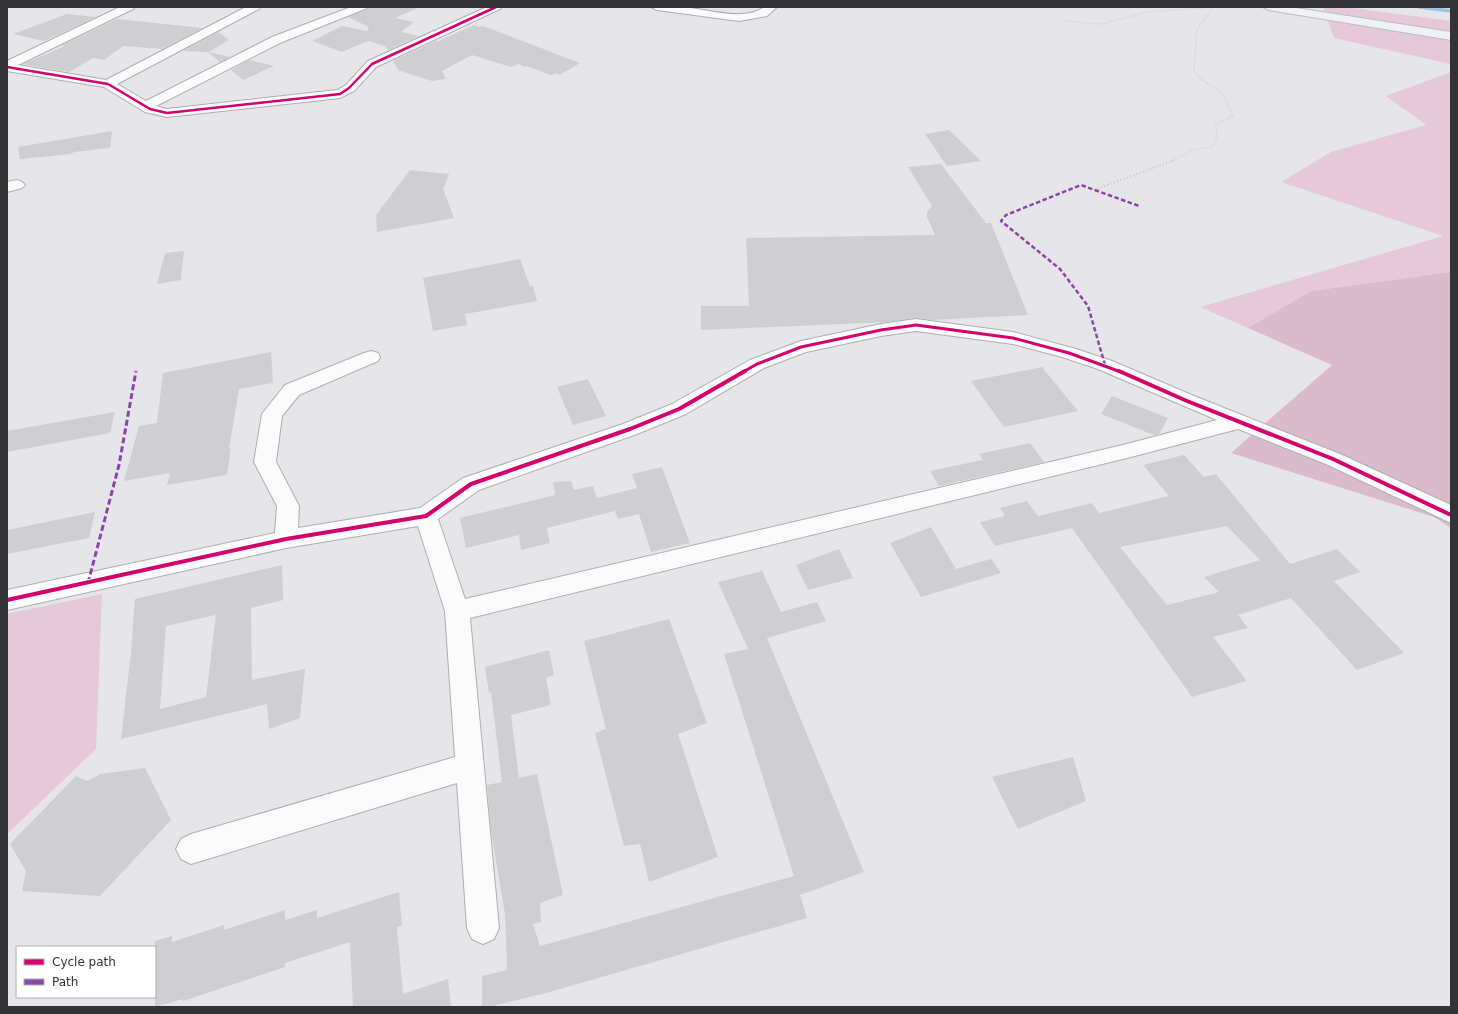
<svg xmlns="http://www.w3.org/2000/svg" width="1458" height="1014" font-family="'DejaVu Sans',sans-serif">
<style>
.green{fill:#e6c9d8}
.forest{fill:#d9bbcc}
.lines{fill:none;stroke-linecap:round;stroke-linejoin:round}
.stream{stroke:#9dc1db;stroke-width:3.5}
.building{fill:#cfced1;fill-rule:evenodd}
.minor-casing{stroke:#aeaeb1;stroke-width:2}
.major-casing{stroke:#b8bbc3;stroke-width:2}
.path-far1{stroke:#c5c5c6;stroke-width:1.5;stroke-dasharray:0.5 1.5;stroke-linecap:butt}
.path{stroke:#c5c5c6;stroke-width:2;stroke-dasharray:1 2.5;stroke-linecap:butt}
.minor{fill:#fbfbfc;fill-rule:evenodd}
.major{fill:#eff1f5;fill-rule:evenodd}
.quiet-far1{stroke:#8e44ad;stroke-width:2.5;stroke-dasharray:4.5 2.5;stroke-linecap:butt}
.quiet{stroke:#8e44ad;stroke-width:3;stroke-dasharray:6 3;stroke-linecap:butt}
.cycleway-far2-casing{stroke:#fff;stroke-width:4}
.cycleway-far1-casing{stroke:#fff;stroke-width:5}
.cycleway-casing{stroke:#fff;stroke-width:6}
.cycleway-far2{stroke:#d6006c;stroke-width:2.5}
.cycleway-far1{stroke:#d6006c;stroke-width:3}
.cycleway{stroke:#d6006c;stroke-width:4}
</style>
<rect width="100%" height="100%" fill="#e6e5ea"/>
<g class="green">
<polygon points="1323,7 1345,7 1451,21 1451,64 1334,38"/>
<polygon points="1451,72 1451,272 1311,291 1248,328 1200,307 1443,236 1281,182 1331,152 1426,125 1386,96"/>
<polygon points="102,594 96,749 7,834 7,614"/>
</g>
<polygon class="forest" points="1451,272 1451,528 1434,517 1231,453 1332,365 1248,328 1311,291"/>
<g class="lines">
<polyline class="stream" points="1419,7 1451,11"/>
</g>
<g class="building">
<polygon points="368,7 420,7 395,18 414,22 401,32 419,36 388,50 385,46 368,41 342,52 312,41 342,26 367,31 369,27 348,17 366,10"/>
<polygon points="67,14 96,17 44,41 13,34"/>
<polygon points="117,19 203,28 162,49 123,46 104,60 93,58 69,72 23,64 65,46 62,45"/>
<polygon points="474,25 479,27 483,26 580,63 560,75 556,73 551,75 526,66 525,67 519,64 511,67 472,55 442,71 446,79 432,81 398,70 393,61 436,41 439,41"/>
<polygon points="218,32 229,40 209,52 230,57 220,62 208,52 183,51"/>
<polygon points="249,60 274,66 243,80 231,70"/>
<polygon points="949,130 981,161 947,166 925,134"/>
<polygon points="112,131 110,148 74,152 71,154 20,159 18,147"/>
<polygon points="941,164 986,223 991,223 1028,315 932,320 916,318 887,322 701,330 701,306 749,306 746,238 935,235 927,217 927,212 932,206 908,167"/>
<polygon points="410,170 449,174 443,189 454,218 377,232 376,215"/>
<polygon points="184,251 181,280 157,284 165,253"/>
<polygon points="520,259 530,286 533,286 537,301 465,314 467,325 433,331 423,278"/>
<polygon points="271,352 273,383 239,389 229,449 231,448 227,475 167,485 170,473 124,481 139,426 157,423 163,373"/>
<polygon points="1042,367 1078,411 1004,427 971,381"/>
<polygon points="588,379 606,416 573,425 557,387"/>
<polygon points="1112,396 1168,418 1159,434 1154,435 1101,414"/>
<polygon points="115,412 110,433 7,452 7,431"/>
<polygon points="1030,443 1044,462 939,486 930,471 983,460 979,454"/>
<path d="M 1184,455 L 1204,477 L 1216,474 L 1290,564 L 1337,549 L 1360,572 L 1334,581 L 1404,653 L 1357,670 L 1291,598 L 1238,615 L 1248,628 L 1213,637 L 1247,681 L 1192,697 L 1072,528 L 995,546 L 980,522 L 1005,516 L 1000,508 L 1027,501 L 1038,516 L 1092,503 L 1099,513 L 1169,496 L 1143,465 ZM 1227,526 L 1260,560 L 1204,577 L 1219,592 L 1167,605 L 1120,547 Z"/>
<polygon points="662,467 690,543 651,552 639,514 618,519 615,511 547,528 550,543 521,550 519,535 466,548 460,518 555,495 553,482 571,481 574,490 593,486 597,498 637,488 632,474"/>
<polygon points="95,512 89,538 7,554 7,530"/>
<polygon points="931,527 956,569 991,559 1001,573 921,597 890,543"/>
<polygon points="839,549 853,578 808,590 796,565"/>
<path d="M 282,565 L 283,600 L 251,608 L 252,680 L 305,669 L 300,718 L 269,729 L 267,704 L 121,739 L 131,652 L 135,599 ZM 216,615 L 206,697 L 160,709 L 166,626 Z"/>
<polygon points="762,571 781,612 817,602 826,621 767,638 864,872 800,895 807,918 546,993 489,1007 482,1007 482,976 507,970 505,914 491,831 487,785 502,782 491,692 489,693 485,667 549,650 554,675 546,678 551,705 511,715 519,778 537,774 563,895 540,903 541,922 533,924 540,946 794,876 724,654 748,649 718,582"/>
<polygon points="669,619 707,723 678,734 718,857 649,882 640,844 624,846 595,733 606,729 584,641"/>
<polygon points="1073,757 1086,801 1018,829 992,777"/>
<polygon points="145,768 171,820 100,896 22,891 26,871 10,844 76,776 87,781 100,774"/>
<polygon points="399,892 402,926 397,927 403,994 448,979 451,1007 353,1007 350,942 285,963 285,967 183,1001 183,999 155,1007 155,941 172,936 172,942 224,925 224,930 285,910 285,920 317,910 317,918"/>
</g>
<g class="lines">
<g class="minor-casing">
<g id="minor">
<polygon points="120,7 135,7 133,9 18,65 106,80 246,7 261,7 259,9 117,84 146,101 272,37 351,7 367,7 365,9 280,43 156,106 167,109 337,90 345,86 368,61 487,7 502,7 500,9 376,67 354,91 340,98 167,117 145,112 104,87 7,71 7,61"/>
<path d="M 651,7 C 662,7 672,6 683,7 C 705,9 746,22 764,7 L 777,7 L 767,16 L 739,21 L 657,10 Z"/>
<polygon points="17,180 22,182 25,185 22,188 7,192 7,182"/>
<path d="M 916,319 L 1013,332 L 1076,349 L 1112,361 L 1194,396 L 1340,454 L 1451,505 L 1451,523 L 1326,464 L 1238,429 L 1127,458 L 470,618 L 499,928 L 494,939 L 483,944 L 472,939 L 467,928 L 457,783 L 191,864 L 181,859 L 176,849 L 181,839 L 191,834 L 455,757 L 445,611 L 418,526 L 286,548 L 7,610 L 7,590 L 275,533 L 277,506 L 254,462 L 262,414 L 285,385 L 364,353 L 371,351 L 378,353 L 380,357 L 378,361 L 299,395 L 282,416 L 276,462 L 299,506 L 298,528 L 420,508 L 463,478 L 623,424 L 672,404 L 750,360 L 801,341 L 881,324 ZM 916,331 L 1013,344 L 1062,357 L 1098,369 L 1217,420 L 1127,444 L 465,599 L 438,519 L 479,490 L 637,434 L 686,414 L 764,368 L 806,352 L 881,336 Z"/>
</g>
</g>
<g class="major-casing">
<polygon id="major" points="1263,7 1290,7 1451,32 1451,40 1269,10"/>
</g>
<path class="path-far1" d="M 1062,21 L 1102,24 L 1147,12 L 1214,7 L 1197,29 L 1194,72 C 1203,83 1210,83 1219,91 C 1226,98 1229,107 1233,116 L 1216,125 L 1217,136 L 1212,147 L 1193,150 L 1172,161"/>
<polyline class="path" points="1094,190 1175,160"/>
<use href="#minor" class="minor"/>
<use href="#major" class="major"/>
<polyline class="quiet-far1" points="1105,365 1088,306 1060,269 1001,221 1006,215 1081,185 1139,206"/>
<polyline class="quiet" points="88,583 119,465 136,371"/>
<g class="cycleway-far2-casing">
<polyline id="cycleway-far2" points="7,67 108,84 150,109 167,113 340,94 349,88 372,64 496,7"/>
</g>
<g class="cycleway-far1-casing">
<polyline id="cycleway-far1" points="743,372 757,364 801,347 881,330 916,325 1013,338 1069,353 1121,372"/>
</g>
<g class="cycleway-casing">
<g id="cycleway">
<polyline points="1119,371 1187,401 1333,459 1451,515"/>
<polyline points="7,600 286,539 426,516 471,484 630,429 679,409 745,371"/>
</g>
</g>
<use href="#cycleway-far2" class="cycleway-far2"/>
<use href="#cycleway-far1" class="cycleway-far1"/>
<use href="#cycleway" class="cycleway"/>
</g>
<rect width="1458" height="1014" fill="none" stroke="#333336" stroke-width="16"/>
<rect x="16" y="946" width="140" height="52" fill="#ffffff" stroke="#adadaf"/>
<rect x="24" y="959" width="20" height="6" fill="#d6006c" stroke="#adadaf"/>
<text x="52" y="966" font-size="12" fill="#333336">Cycle path</text>
<rect x="24" y="979" width="20" height="6" fill="#8e44ad" stroke="#adadaf"/>
<text x="52" y="986" font-size="12" fill="#333336">Path</text>
</svg>
